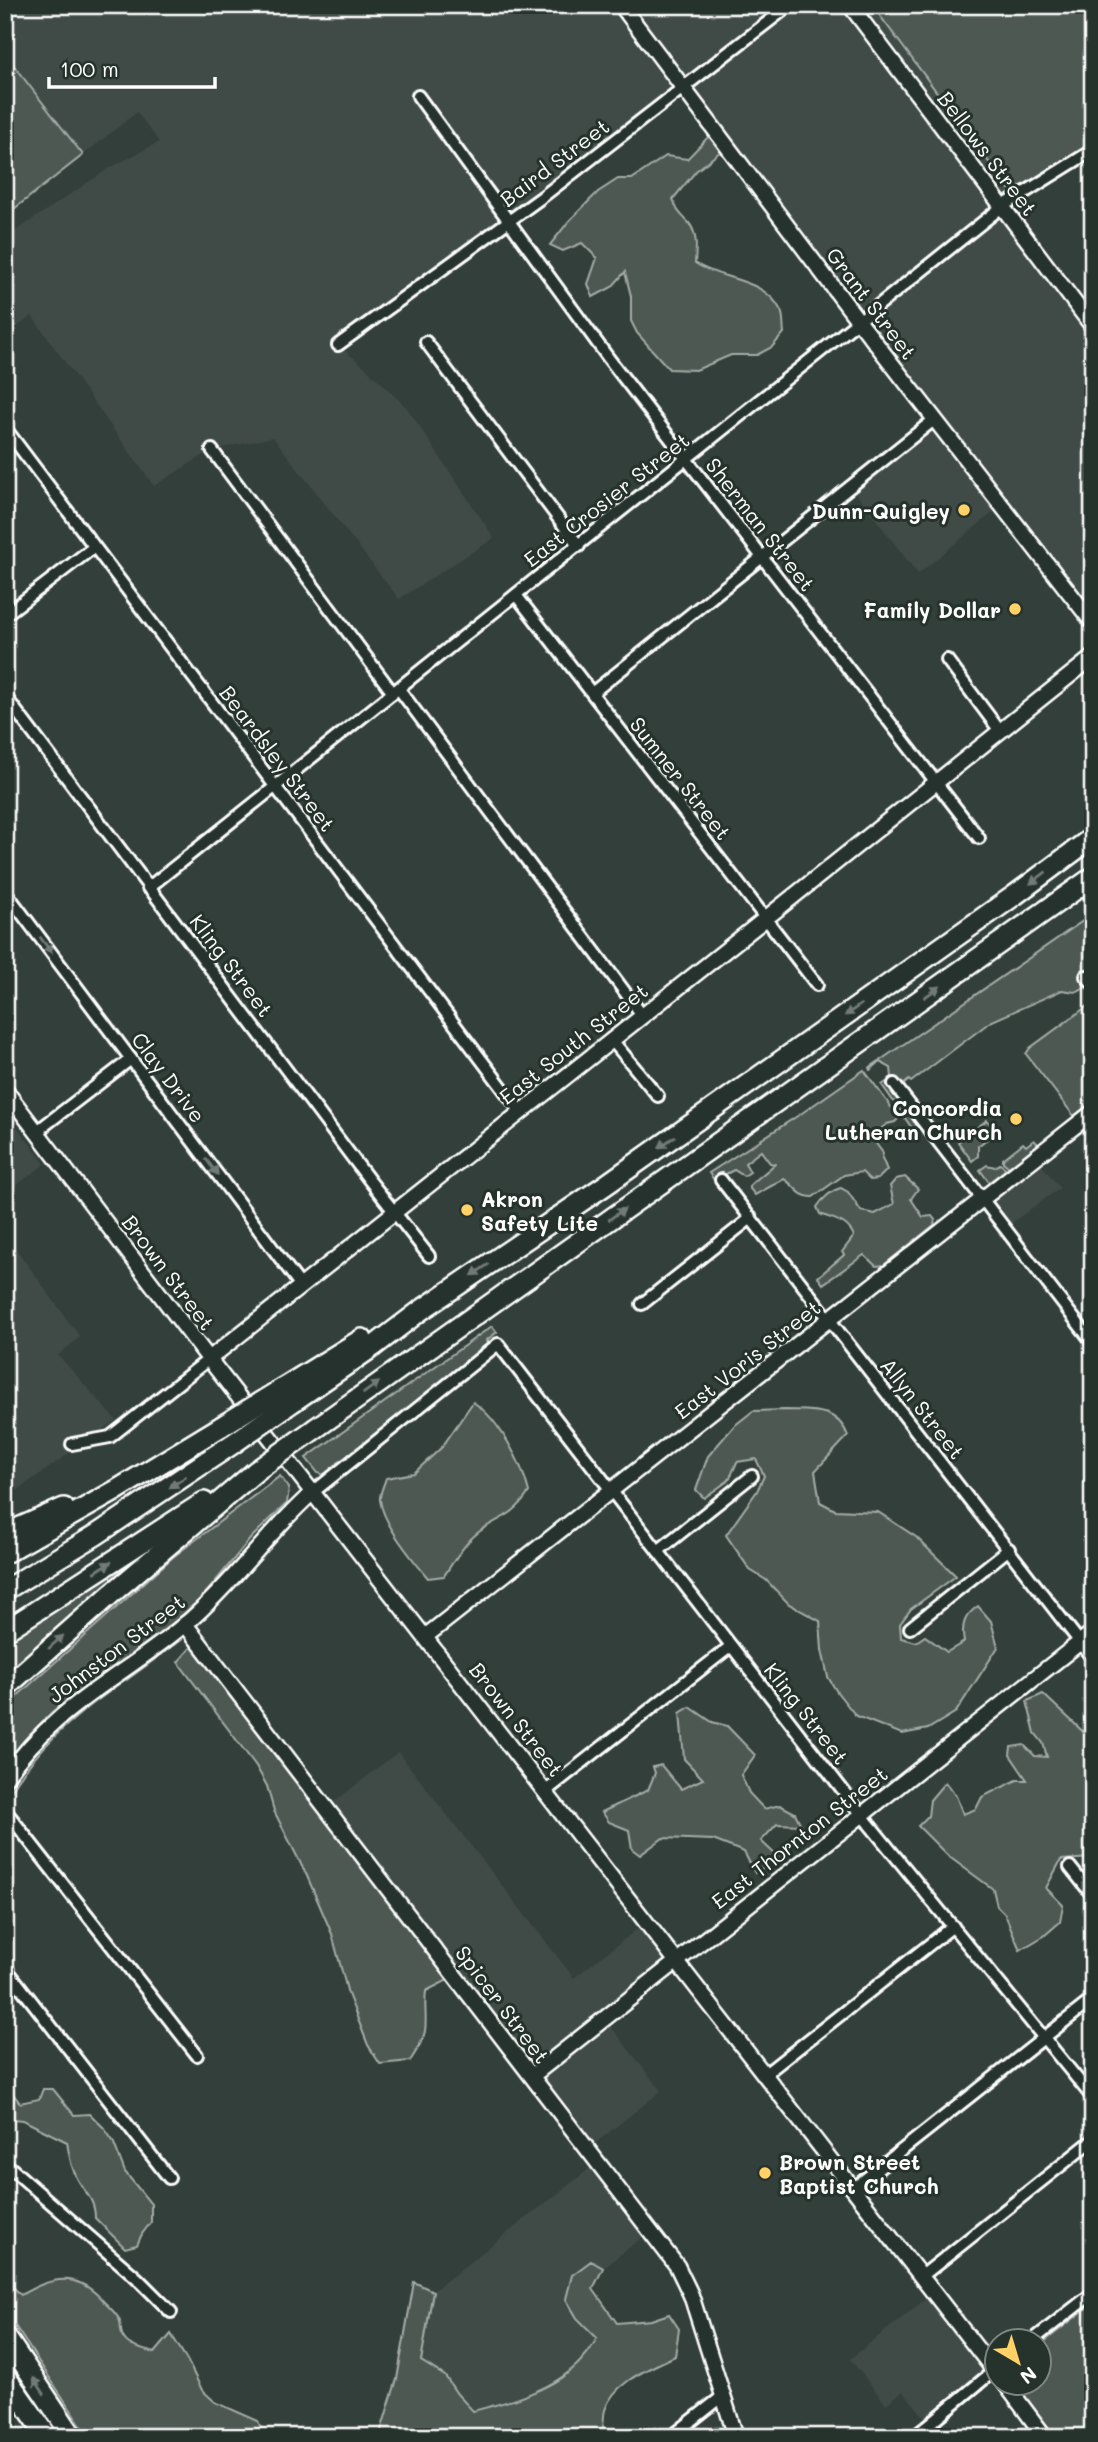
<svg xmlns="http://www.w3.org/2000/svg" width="1098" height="2442" font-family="Mali,sans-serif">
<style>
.built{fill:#404c47}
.green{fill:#4d5853;stroke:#a6aca9;stroke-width:2}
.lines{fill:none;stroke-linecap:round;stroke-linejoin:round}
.street-casing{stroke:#fff;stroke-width:16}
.secondary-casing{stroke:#fff;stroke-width:19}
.highway-casing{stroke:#fff;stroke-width:24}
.street{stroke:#26332d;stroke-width:10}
.secondary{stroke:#26332d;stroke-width:14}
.highway{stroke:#26332d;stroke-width:19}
.highway-bridge-casing{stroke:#fff;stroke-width:24;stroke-linecap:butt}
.highway-bridge{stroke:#26332d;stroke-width:19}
.oneway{fill:#727a76}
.poi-dot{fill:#ffd166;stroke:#26332d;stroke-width:2.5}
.labels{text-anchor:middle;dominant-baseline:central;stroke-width:6;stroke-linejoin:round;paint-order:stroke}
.street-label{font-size:21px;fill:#fff;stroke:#26332d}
.poi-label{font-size:21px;font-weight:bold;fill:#fff;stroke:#26332d;text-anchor:end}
</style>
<rect width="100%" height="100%" fill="#333f3a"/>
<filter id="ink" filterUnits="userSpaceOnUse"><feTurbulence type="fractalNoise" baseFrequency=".0143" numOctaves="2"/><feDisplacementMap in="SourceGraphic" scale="14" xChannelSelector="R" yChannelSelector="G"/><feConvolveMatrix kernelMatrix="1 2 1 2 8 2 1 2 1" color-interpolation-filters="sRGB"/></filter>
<g filter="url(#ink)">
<g class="built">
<polygon points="5,5 1093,5 1093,150 1044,180 860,323 683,89 339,346 365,367 407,408 494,538 399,599 273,437 212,450 154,486 32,316 5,335 5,238 108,169 159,142 137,112 83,155 5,54"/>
<polygon points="1003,210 1093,328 1093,620 863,323"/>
<polygon points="935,420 1001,506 918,574 851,487"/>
<polygon points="5,1111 45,1164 5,1194"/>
<polygon points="1040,1163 1060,1188 1010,1224 994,1200"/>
<polygon points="5,1234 80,1337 58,1355 116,1420 5,1499"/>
<polygon points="398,1752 574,1978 640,1927 664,1959 663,1964 538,2063 530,2061 333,1803"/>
<polygon points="609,2024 661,2091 593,2145 548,2084 545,2076"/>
<polygon points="593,2166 645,2235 572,2292 616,2348 504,2437 420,2367 433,2291"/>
<polygon points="928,2297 983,2370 980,2376 926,2419 903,2391 886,2404 850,2359"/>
</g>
<g class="green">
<polygon points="872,5 1093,5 1093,142 1015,190 1009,189"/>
<polygon points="5,54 83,155 5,216"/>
<path d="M 710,135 L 721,151 L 696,171 L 673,199 C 678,213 679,212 689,223 C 698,234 696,250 695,263 C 721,281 765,277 781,311 C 784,316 783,327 784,333 L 772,347 L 757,355 L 731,355 L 696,370 L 669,369 L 637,333 L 631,321 L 631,296 L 625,272 L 612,287 L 593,297 L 588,284 L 597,258 L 582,243 L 563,251 L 550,245 L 570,220 L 598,192 L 618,179 L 632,179 L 666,156 L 687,159 Z"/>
<polygon points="1093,914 1093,973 1090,970 1080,979 1086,987 1075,992 1062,990 990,1022 911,1082 909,1080 903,1085 897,1078 887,1085 918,1126 914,1131 882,1085 892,1078 891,1068 880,1062 870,1070 869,1068"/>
<polygon points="1093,1002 1093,1101 1074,1116 1026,1054 1030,1048"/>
<path d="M 864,1070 L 899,1118 L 895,1122 L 887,1124 L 871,1137 L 883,1153 L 882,1158 L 887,1170 L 878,1179 L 870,1180 L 862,1172 L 844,1175 L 813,1197 C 799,1198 795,1185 784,1179 L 755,1195 L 750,1189 L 750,1185 L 775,1164 L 770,1163 L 761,1151 L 745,1163 L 750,1172 L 744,1176 L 734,1170 L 714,1180 L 709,1173 L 802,1113 Z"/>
<polygon points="987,1120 996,1132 978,1146 978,1156 972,1161 958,1142"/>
<polygon points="1034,1140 1038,1144 1009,1167 1003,1162 1003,1159 1023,1143 1026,1146"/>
<polygon points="1000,1164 1007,1169 989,1182 980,1170 987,1165 995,1167"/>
<path d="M 905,1177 L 918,1189 L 911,1199 L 923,1217 L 932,1216 L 935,1220 L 934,1225 L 884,1265 L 876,1266 L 864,1255 L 823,1284 L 818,1277 L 844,1255 L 842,1252 L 854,1236 C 847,1220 834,1220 820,1214 L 817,1207 C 822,1199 832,1190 841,1188 L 848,1192 L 861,1211 L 875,1214 L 894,1204 L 890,1186 L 896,1179 Z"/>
<polygon points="492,1326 497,1332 487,1340 488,1344 485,1348 324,1475 318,1473 306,1458"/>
<path d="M 473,1402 C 499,1419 522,1463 529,1492 C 512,1520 495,1517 474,1536 C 462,1547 453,1562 444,1576 L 428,1578 C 413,1560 383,1524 380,1500 C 379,1494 384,1485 386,1478 L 414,1473 L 442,1447 Z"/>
<path d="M 785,1410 C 812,1411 837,1407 848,1436 L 815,1471 L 820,1502 L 835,1510 L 878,1512 L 916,1537 L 956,1576 L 911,1609 L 900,1624 L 901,1638 L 916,1642 L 925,1636 L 947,1652 L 964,1642 C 961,1625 964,1616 978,1606 L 991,1621 L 998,1647 L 956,1712 L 928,1729 L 902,1734 L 856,1716 L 837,1692 L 828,1677 L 822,1650 L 820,1621 L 789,1604 L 766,1580 L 750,1570 L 726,1535 L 757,1491 L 764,1476 L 756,1459 L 737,1462 L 729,1480 L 704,1498 L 696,1490 L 708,1456 L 734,1426 L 753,1411 Z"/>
<polygon points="280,1476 289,1488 287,1503 251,1538 202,1598 156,1638 53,1711 27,1737 5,1764 5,1707 173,1557"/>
<polygon points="179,1525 5,1677 5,1639"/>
<polygon points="183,1639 128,1679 130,1674 176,1641"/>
<path d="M 193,1645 L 450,1979 L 426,1991 C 424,2005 427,2018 425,2031 C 423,2042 416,2052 410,2061 L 380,2064 L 368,2045 L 348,1994 L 332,1934 L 307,1876 L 274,1811 L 267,1786 L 256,1766 L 178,1662 Z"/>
<path d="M 110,1688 L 113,1689 C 72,1718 36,1749 10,1793 L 8,1790 C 34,1747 70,1717 110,1688 Z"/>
<polygon points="1043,1694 1093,1741 1093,1753 1087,1767 1093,1778 1093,1858 1061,1860 1046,1888 1063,1905 1060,1922 1044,1936 1020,1950 1005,1914 997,1906 993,1889 948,1856 918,1826 928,1816 930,1800 945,1782 956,1796 963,1814 976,1809 982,1797 1017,1780 1027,1780 1010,1755 1011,1747 1024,1745 1035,1756 1047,1757 1043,1743 1035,1733 1027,1701"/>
<polygon points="690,1707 712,1722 727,1726 755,1755 741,1775 749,1793 764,1809 780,1805 795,1813 801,1825 777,1824 761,1841 780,1859 755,1873 744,1852 713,1840 663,1838 640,1855 632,1849 629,1830 609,1822 602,1812 648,1790 655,1773 653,1767 661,1765 681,1789 703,1779 684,1759 680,1713"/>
<path d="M 5,2083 L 20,2103 L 39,2099 L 43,2089 L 53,2089 L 74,2115 L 90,2114 L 104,2128 L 113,2141 L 125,2172 L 151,2204 L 151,2222 L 142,2234 L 137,2245 L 125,2248 L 95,2218 C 95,2198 84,2193 76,2176 C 70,2165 69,2154 67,2142 L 23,2120 L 5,2118 Z"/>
<path d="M 591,2261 L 603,2268 L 593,2289 L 617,2323 L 651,2320 L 669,2314 L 679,2329 L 675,2356 C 651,2368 614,2381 605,2410 C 602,2420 606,2429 598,2437 L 379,2437 L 397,2379 L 414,2282 L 433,2291 L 421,2361 L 445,2376 L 457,2394 L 473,2411 C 522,2398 572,2386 597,2338 L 577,2318 L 566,2299 L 572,2275 Z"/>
<path d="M 5,2275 L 11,2285 L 21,2295 C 52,2276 78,2271 104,2302 C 109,2307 116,2313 119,2319 C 122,2325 119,2334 125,2340 C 131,2348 145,2350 155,2353 L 171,2334 L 187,2360 L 202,2390 L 215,2402 L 258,2421 L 265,2437 L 89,2437 L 5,2311 Z"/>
<polygon points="1093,2303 1093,2437 1056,2437 1014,2383 1038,2382 1039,2346"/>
<polygon points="5,2412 21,2437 5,2437"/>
</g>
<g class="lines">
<g class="street-casing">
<g id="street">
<polyline points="418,96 609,359 979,838"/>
<polyline points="426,342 579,546"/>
<polyline points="338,345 542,197 790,5"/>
<polyline points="5,428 520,1111"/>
<polyline points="212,450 393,693"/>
<polyline points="516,595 817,985"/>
<polyline points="5,615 94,547"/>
<polyline points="947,660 1000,731"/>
<polyline points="399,689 642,1015"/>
<polyline points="592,693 935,419"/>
<polyline points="5,696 370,1181 429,1256"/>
<polyline points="148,888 1003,206 1093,150"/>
<polyline points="5,891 301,1286"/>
<polyline points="1086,976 1093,984"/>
<polyline points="611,1039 658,1096"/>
<polyline points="894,1084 1093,1343"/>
<polyline points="36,1132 131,1059"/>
<polyline points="721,1180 1093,1659"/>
<polyline points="642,1304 751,1218"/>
<polyline points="72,1444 110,1437 209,1359"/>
<polyline points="312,1493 498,1344 869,1824 1093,2098"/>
<polyline points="658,1551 752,1476"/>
<polyline points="910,1628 1009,1549"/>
<polyline points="546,1791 731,1646"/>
<polyline points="5,1810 197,2055"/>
<polyline points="1070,1867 1093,1896"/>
<polyline points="5,1967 169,2178"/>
<polyline points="764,2075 953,1926"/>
<polyline points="5,2163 137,2278 171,2312"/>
<polyline points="854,2188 1093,1999"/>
<polyline points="922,2276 1093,2140"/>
<polyline points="1033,2340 1093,2293"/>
<polyline points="671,2437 723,2396"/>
<polyline points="914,2437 996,2369"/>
</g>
</g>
<g class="secondary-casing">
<g id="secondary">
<polyline points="621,5 860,323 1093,623"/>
<polyline points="850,5 1093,327"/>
<polyline points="5,8 9,5"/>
<polyline points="5,1090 209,1359 996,2373"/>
<polyline points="209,1359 765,919 1093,657"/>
<polyline points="185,1624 677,2266 691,2295 736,2437"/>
<polyline points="426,1636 1093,1112"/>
<path d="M 5,1778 C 58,1702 124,1677 190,1620 C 235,1581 268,1532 312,1493"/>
<polyline points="532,2076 1093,1632"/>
<polyline points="1004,2382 1045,2437"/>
</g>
</g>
<g class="highway-casing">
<g id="highway">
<polyline points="283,1388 362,1339"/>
<polyline points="294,1401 374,1346 420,1311 607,1184 1015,895 1093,837"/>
<polyline points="316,1428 1093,877"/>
<polyline points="5,1534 64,1508"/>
<polyline points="5,1553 115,1491 222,1426"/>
<polyline points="5,1590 96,1535 234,1443"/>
<polyline points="5,1631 204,1502"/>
<polyline points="5,1688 110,1595 256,1471"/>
<polyline points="5,2336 73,2437"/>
<polyline points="5,2376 48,2437"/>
</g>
</g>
<use href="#street" class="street"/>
<use href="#secondary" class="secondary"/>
<use href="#highway" class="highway"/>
<g class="highway-bridge-casing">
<g id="highway-bridge">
<polyline points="222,1426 283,1388"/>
<polyline points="234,1443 294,1401"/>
<polyline points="256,1471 316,1428"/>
</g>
</g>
<use href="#highway-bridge" class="highway-bridge"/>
</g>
<defs><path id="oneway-solid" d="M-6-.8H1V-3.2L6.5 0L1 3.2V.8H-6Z" transform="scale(1.75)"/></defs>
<g class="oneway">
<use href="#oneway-solid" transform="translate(1038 878) rotate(143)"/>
<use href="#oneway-solid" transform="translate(46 945) rotate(53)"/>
<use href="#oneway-solid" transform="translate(932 992) rotate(-35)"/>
<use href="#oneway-solid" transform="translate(853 1010) rotate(145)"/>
<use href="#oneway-solid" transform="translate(667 1142) rotate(145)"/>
<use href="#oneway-solid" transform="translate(212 1167) rotate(53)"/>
<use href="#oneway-solid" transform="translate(617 1214) rotate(-35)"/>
<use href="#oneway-solid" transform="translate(480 1270) rotate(146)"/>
<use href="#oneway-solid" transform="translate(371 1388) rotate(-36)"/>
<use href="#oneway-solid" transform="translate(178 1482) rotate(147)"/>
<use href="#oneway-solid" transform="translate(103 1567) rotate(-33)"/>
<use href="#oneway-solid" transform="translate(56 1642) rotate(-42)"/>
<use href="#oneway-solid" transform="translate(39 2386) rotate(-124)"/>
</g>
</g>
<g class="poi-dot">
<circle cx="964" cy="510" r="7"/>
<circle cx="1015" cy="609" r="7"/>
<circle cx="1016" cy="1119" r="7"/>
<circle cx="467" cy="1210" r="7"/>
<circle cx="765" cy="2173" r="7"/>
</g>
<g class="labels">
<g class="street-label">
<text transform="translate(988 153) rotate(53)">Bellows Street</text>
<text transform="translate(554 162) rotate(-37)">Baird Street</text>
<text transform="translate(872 303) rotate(53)">Grant Street</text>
<text transform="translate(606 499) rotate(-38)">East Crosier Street</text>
<text transform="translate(761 524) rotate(52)">Sherman Street</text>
<text transform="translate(278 758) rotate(53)">Beardsley Street</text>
<text transform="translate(681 778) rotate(52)">Sumner Street</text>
<text transform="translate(232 965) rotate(53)">Kling Street</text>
<text transform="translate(573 1043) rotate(-38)">East South Street</text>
<text transform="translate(169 1077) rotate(53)">Clay Drive</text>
<text transform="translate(169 1272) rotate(53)">Brown Street</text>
<text transform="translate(747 1359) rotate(-38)">East Voris Street</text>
<text transform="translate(923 1408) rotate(52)">Allyn Street</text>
<text transform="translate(116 1648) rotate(-37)">Johnston Street</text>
<text transform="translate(807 1713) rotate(52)">Kling Street</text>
<text transform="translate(517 1719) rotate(52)">Brown Street</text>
<text transform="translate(799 1837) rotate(-38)">East Thornton Street</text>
<text transform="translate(503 2004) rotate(53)">Spicer Street</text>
</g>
<g class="poi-label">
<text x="950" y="510">Dunn-Quigley</text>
<text x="1001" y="609">Family Dollar</text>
<text x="1002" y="1107">Concordia<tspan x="1002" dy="24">Lutheran Church</tspan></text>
<text x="481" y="1198" text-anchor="start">Akron<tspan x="481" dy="24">Safety Lite</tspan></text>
<text x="779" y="2161" text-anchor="start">Brown Street<tspan x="779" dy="24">Baptist Church</tspan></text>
</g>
</g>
<rect width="1098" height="2442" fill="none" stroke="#26332d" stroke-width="28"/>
<rect x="14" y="14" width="1070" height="2414" fill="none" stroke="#fff" stroke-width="2.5" filter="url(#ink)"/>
<g transform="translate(1018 2362) rotate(142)"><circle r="33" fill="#26332d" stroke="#7d8581" stroke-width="2"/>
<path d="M0-5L12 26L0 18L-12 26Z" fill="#ffd166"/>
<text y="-10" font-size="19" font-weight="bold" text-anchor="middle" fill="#ffffff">N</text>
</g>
<path d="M49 77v10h166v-10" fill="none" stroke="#ffffff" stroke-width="3.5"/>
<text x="60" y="77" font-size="21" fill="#ffffff" stroke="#26332d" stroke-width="5" paint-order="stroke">100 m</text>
</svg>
